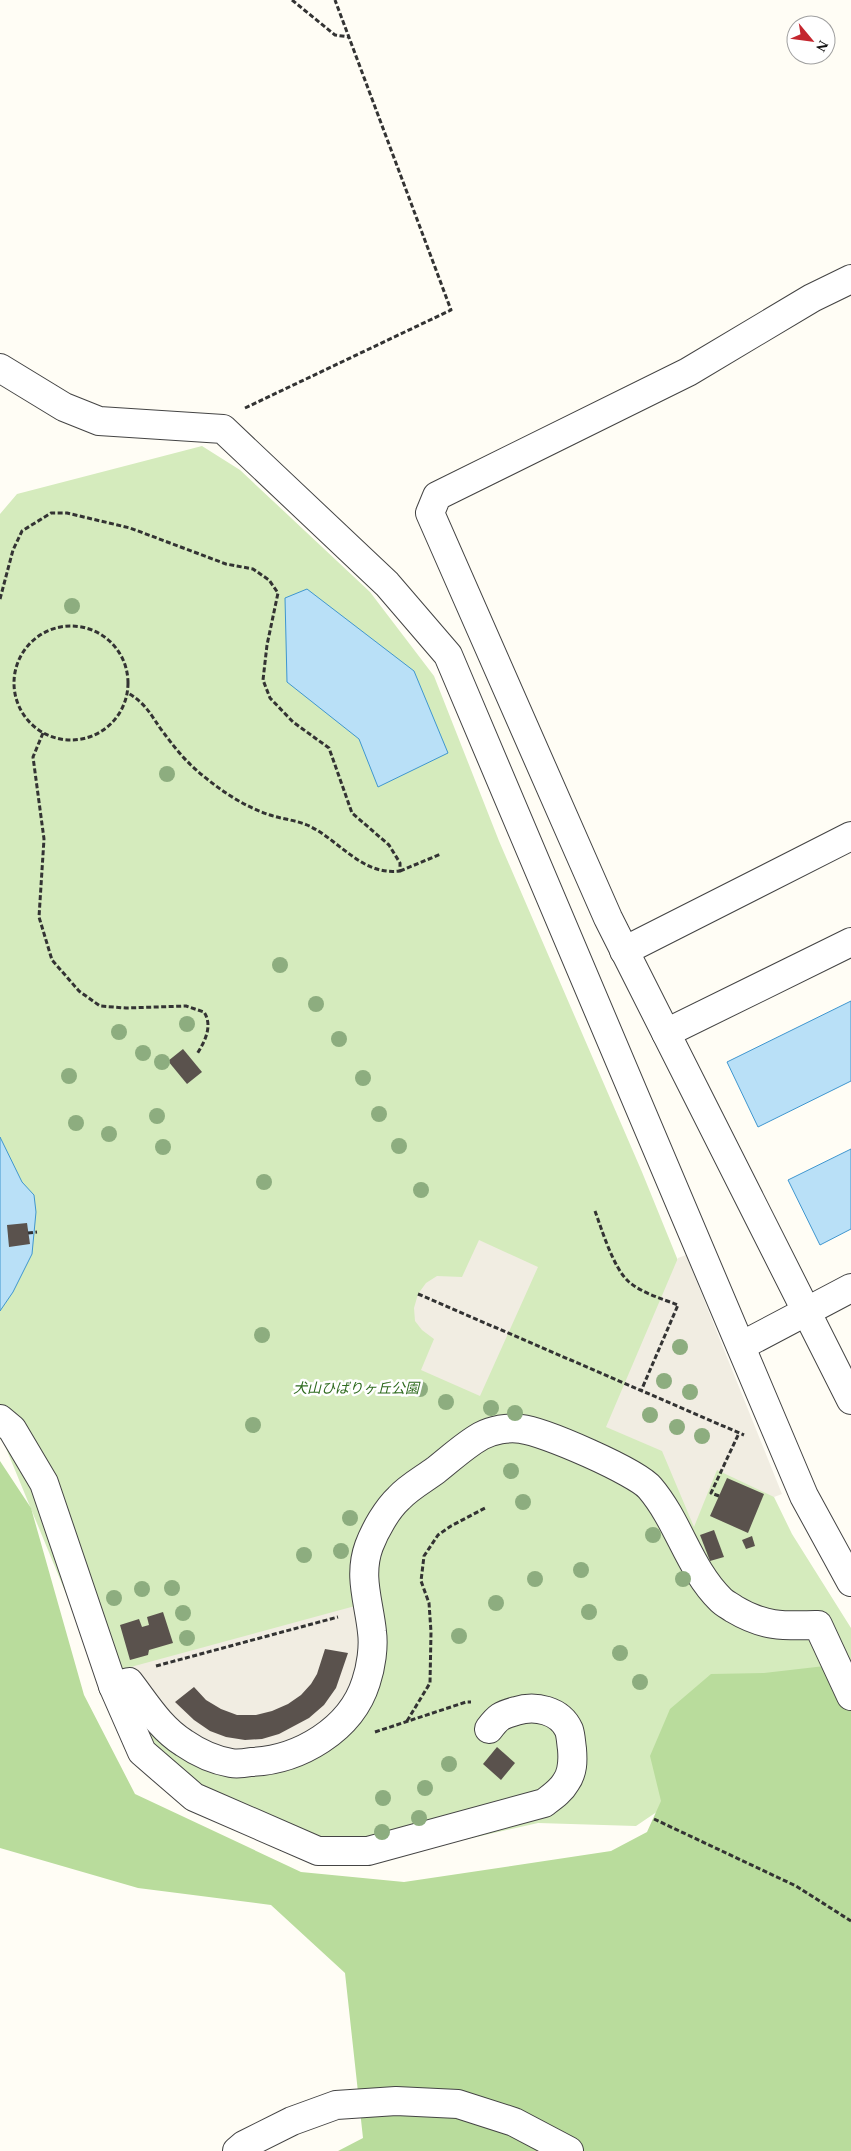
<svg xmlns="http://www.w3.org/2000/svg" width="851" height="2151" font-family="'Times New Roman','Noto Sans JP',serif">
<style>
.green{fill:#d5ebbd}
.forest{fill:#b9dc9c}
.plaza{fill:#f1ede2}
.water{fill:#b9e0f7;stroke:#3f96cf}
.building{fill:#5a524d}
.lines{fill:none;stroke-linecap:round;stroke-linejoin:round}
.minor-casing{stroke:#444;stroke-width:30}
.path{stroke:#333;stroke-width:3;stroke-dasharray:5 2.5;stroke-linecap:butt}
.minor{stroke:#fff;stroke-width:28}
.tree{fill:#8dad7f}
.labels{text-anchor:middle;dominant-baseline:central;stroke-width:5;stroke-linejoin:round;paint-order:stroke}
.park-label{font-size:14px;font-style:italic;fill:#2f6b1f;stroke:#fff}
</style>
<rect width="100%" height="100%" fill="#fffdf5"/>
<polygon class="green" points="202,446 240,470 370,592 434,676 499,841 642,1172 774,1497 792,1534 851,1628 851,1680 636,1826 538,1823 415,1851 317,1862 274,1847 188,1809 130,1760 93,1659 3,1441 0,1439 0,514 17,494"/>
<polygon class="forest" points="0,1461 31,1508 84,1695 135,1794 301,1872 404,1882 611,1851 647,1832 661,1801 650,1756 670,1709 711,1674 764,1673 851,1663 851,2151 338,2151 363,2138 345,1973 271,1905 138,1888 0,1848"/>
<g class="plaza">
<polygon points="479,1240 538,1267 480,1396 421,1370 434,1339 422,1330 415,1321 414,1308 418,1294 426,1283 437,1276 462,1277"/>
<polygon points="686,1255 782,1494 774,1497 717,1470 694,1527 662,1451 606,1427 678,1258"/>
<polygon points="366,1603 357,1715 224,1772 116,1671"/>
</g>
<g class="water">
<polygon points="307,589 414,671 448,753 378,787 359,739 287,682 285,598"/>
<polygon points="851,1001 851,1081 758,1127 727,1062"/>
<polygon points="0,1137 22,1182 34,1195 36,1212 32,1254 13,1292 0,1311"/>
<polygon points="851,1149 851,1229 820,1245 788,1180"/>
</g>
<g class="building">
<polygon points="183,1049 202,1072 187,1084 168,1061"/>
<polygon points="27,1223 30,1244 9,1247 7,1225"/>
<polygon points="727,1478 764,1494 748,1533 710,1516"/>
<polygon points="714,1530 724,1557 710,1561 700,1535"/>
<polygon points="752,1536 755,1546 746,1549 742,1540"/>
<polygon points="163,1612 173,1643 149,1650 148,1655 130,1660 120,1625 139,1619 142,1627 149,1625 147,1617"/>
<polygon points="325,1649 348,1653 336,1688 324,1705 309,1718 279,1734 262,1739 245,1740 226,1737 210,1731 194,1720 175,1702 194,1687 206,1700 221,1709 237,1715 256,1715 272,1711 288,1704 301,1695 311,1684 317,1674"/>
<polygon points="497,1747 515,1763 501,1780 483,1764"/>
</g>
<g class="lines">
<g class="minor-casing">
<g id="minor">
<polyline points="851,279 812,298 688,372 437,496 430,513 608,918 851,1400"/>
<polyline points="0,368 64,407 99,421 223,429 387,584 448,655 804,1496 851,1582"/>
<polyline points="624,951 851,836"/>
<polyline points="666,1033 851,942"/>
<polyline points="741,1346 851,1288"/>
<path d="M 0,1419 L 12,1429 L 44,1483 L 113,1686 L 142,1752 L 194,1797 L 318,1851 L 368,1851 L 544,1803 C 552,1797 561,1791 566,1782 C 573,1772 573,1761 572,1749 C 571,1743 571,1736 569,1730 C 560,1710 535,1705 516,1711 C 501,1715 498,1717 489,1729"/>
<path d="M 113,1686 L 129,1682 C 146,1704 160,1728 184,1743 C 197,1752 214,1760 231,1763 C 237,1764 245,1763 251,1762 C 299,1760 351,1730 366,1682 C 371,1667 374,1647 372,1632 C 369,1602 358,1576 369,1546 C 375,1530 387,1509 399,1498 C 409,1487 424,1479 436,1470 C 450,1459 465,1445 481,1436 C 492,1430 508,1427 521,1429 C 543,1431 637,1472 650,1488 C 679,1522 689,1569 721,1600 C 725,1604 730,1606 734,1609 C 764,1627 783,1626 818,1625 L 851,1696"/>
<polyline points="237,2151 244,2145 292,2121 336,2105 396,2101 458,2104 514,2122 569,2151"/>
</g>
</g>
<g class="path">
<polyline points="292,0 335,35 349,37"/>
<polyline points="245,408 451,310 335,0"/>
<path d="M 0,599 L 13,550 L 22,531 L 51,513 L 67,513 L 130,528 L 226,564 L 253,569 L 269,580 L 278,593 L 267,645 L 263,680 L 270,698 L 293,722 L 329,748 L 352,813 L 389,845 L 400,863 L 400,871 C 361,876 339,839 307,825 C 295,820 282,819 270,815 C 242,806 215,787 193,767 C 182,757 172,744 163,732 C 151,716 147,704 128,693"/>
<circle cx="71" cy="683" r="57"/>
<path d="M 43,733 L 33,757 L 44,839 L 39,917 L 52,960 L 79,991 L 100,1006 L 126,1008 L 186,1006 L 204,1012 C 213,1026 205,1041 197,1054"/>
<polyline points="400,871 441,854"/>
<path d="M 595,1211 C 602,1230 613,1267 628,1281 C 641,1293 663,1299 678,1305 L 641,1391"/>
<polyline points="28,1233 37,1232"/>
<polyline points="418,1294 744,1435"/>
<polyline points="719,1496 711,1493 739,1433"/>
<polyline points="156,1666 338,1617"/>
<polyline points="407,1721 430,1683 431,1632 429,1603 421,1581 424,1556 438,1535 451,1526 485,1508"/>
<polyline points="375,1732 466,1702 471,1702"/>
<polyline points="654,1819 796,1886 851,1921"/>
</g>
<use href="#minor" class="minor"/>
</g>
<g class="tree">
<circle cx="72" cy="606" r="8"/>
<circle cx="167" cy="774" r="8"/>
<circle cx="280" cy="965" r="8"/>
<circle cx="316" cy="1004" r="8"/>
<circle cx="187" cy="1024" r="8"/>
<circle cx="119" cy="1032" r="8"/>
<circle cx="339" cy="1039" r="8"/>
<circle cx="143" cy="1053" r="8"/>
<circle cx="162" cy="1062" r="8"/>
<circle cx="69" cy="1076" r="8"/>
<circle cx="363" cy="1078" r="8"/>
<circle cx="379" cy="1114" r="8"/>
<circle cx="157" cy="1116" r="8"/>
<circle cx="76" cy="1123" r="8"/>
<circle cx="109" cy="1134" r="8"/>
<circle cx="399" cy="1146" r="8"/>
<circle cx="163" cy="1147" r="8"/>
<circle cx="264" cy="1182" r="8"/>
<circle cx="421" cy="1190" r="8"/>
<circle cx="262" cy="1335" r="8"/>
<circle cx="680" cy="1347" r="8"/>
<circle cx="664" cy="1381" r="8"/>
<circle cx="420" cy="1389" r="8"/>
<circle cx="690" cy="1392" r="8"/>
<circle cx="446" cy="1402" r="8"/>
<circle cx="491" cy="1408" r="8"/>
<circle cx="515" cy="1413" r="8"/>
<circle cx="650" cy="1415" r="8"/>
<circle cx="253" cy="1425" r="8"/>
<circle cx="677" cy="1427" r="8"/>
<circle cx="702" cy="1436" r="8"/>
<circle cx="511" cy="1471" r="8"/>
<circle cx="523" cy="1502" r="8"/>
<circle cx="350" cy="1518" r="8"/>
<circle cx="653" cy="1535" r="8"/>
<circle cx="341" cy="1551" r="8"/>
<circle cx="304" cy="1555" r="8"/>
<circle cx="581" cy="1570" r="8"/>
<circle cx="535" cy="1579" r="8"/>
<circle cx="683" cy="1579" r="8"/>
<circle cx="172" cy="1588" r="8"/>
<circle cx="142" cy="1589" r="8"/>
<circle cx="114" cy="1598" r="8"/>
<circle cx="496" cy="1603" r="8"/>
<circle cx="589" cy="1612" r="8"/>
<circle cx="183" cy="1613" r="8"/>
<circle cx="459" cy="1636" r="8"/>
<circle cx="187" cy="1638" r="8"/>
<circle cx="620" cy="1653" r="8"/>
<circle cx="640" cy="1682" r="8"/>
<circle cx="449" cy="1764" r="8"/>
<circle cx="425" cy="1788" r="8"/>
<circle cx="383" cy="1798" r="8"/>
<circle cx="419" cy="1818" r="8"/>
<circle cx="382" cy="1832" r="8"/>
</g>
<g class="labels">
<g class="park-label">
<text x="356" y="1388">犬山ひばりヶ丘公園</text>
</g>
</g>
<g transform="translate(811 40) rotate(119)"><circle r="24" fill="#ffffff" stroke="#a0a0a0"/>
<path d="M0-4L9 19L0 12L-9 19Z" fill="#c4262e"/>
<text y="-8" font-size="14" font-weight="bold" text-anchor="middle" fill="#111111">N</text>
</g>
</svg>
